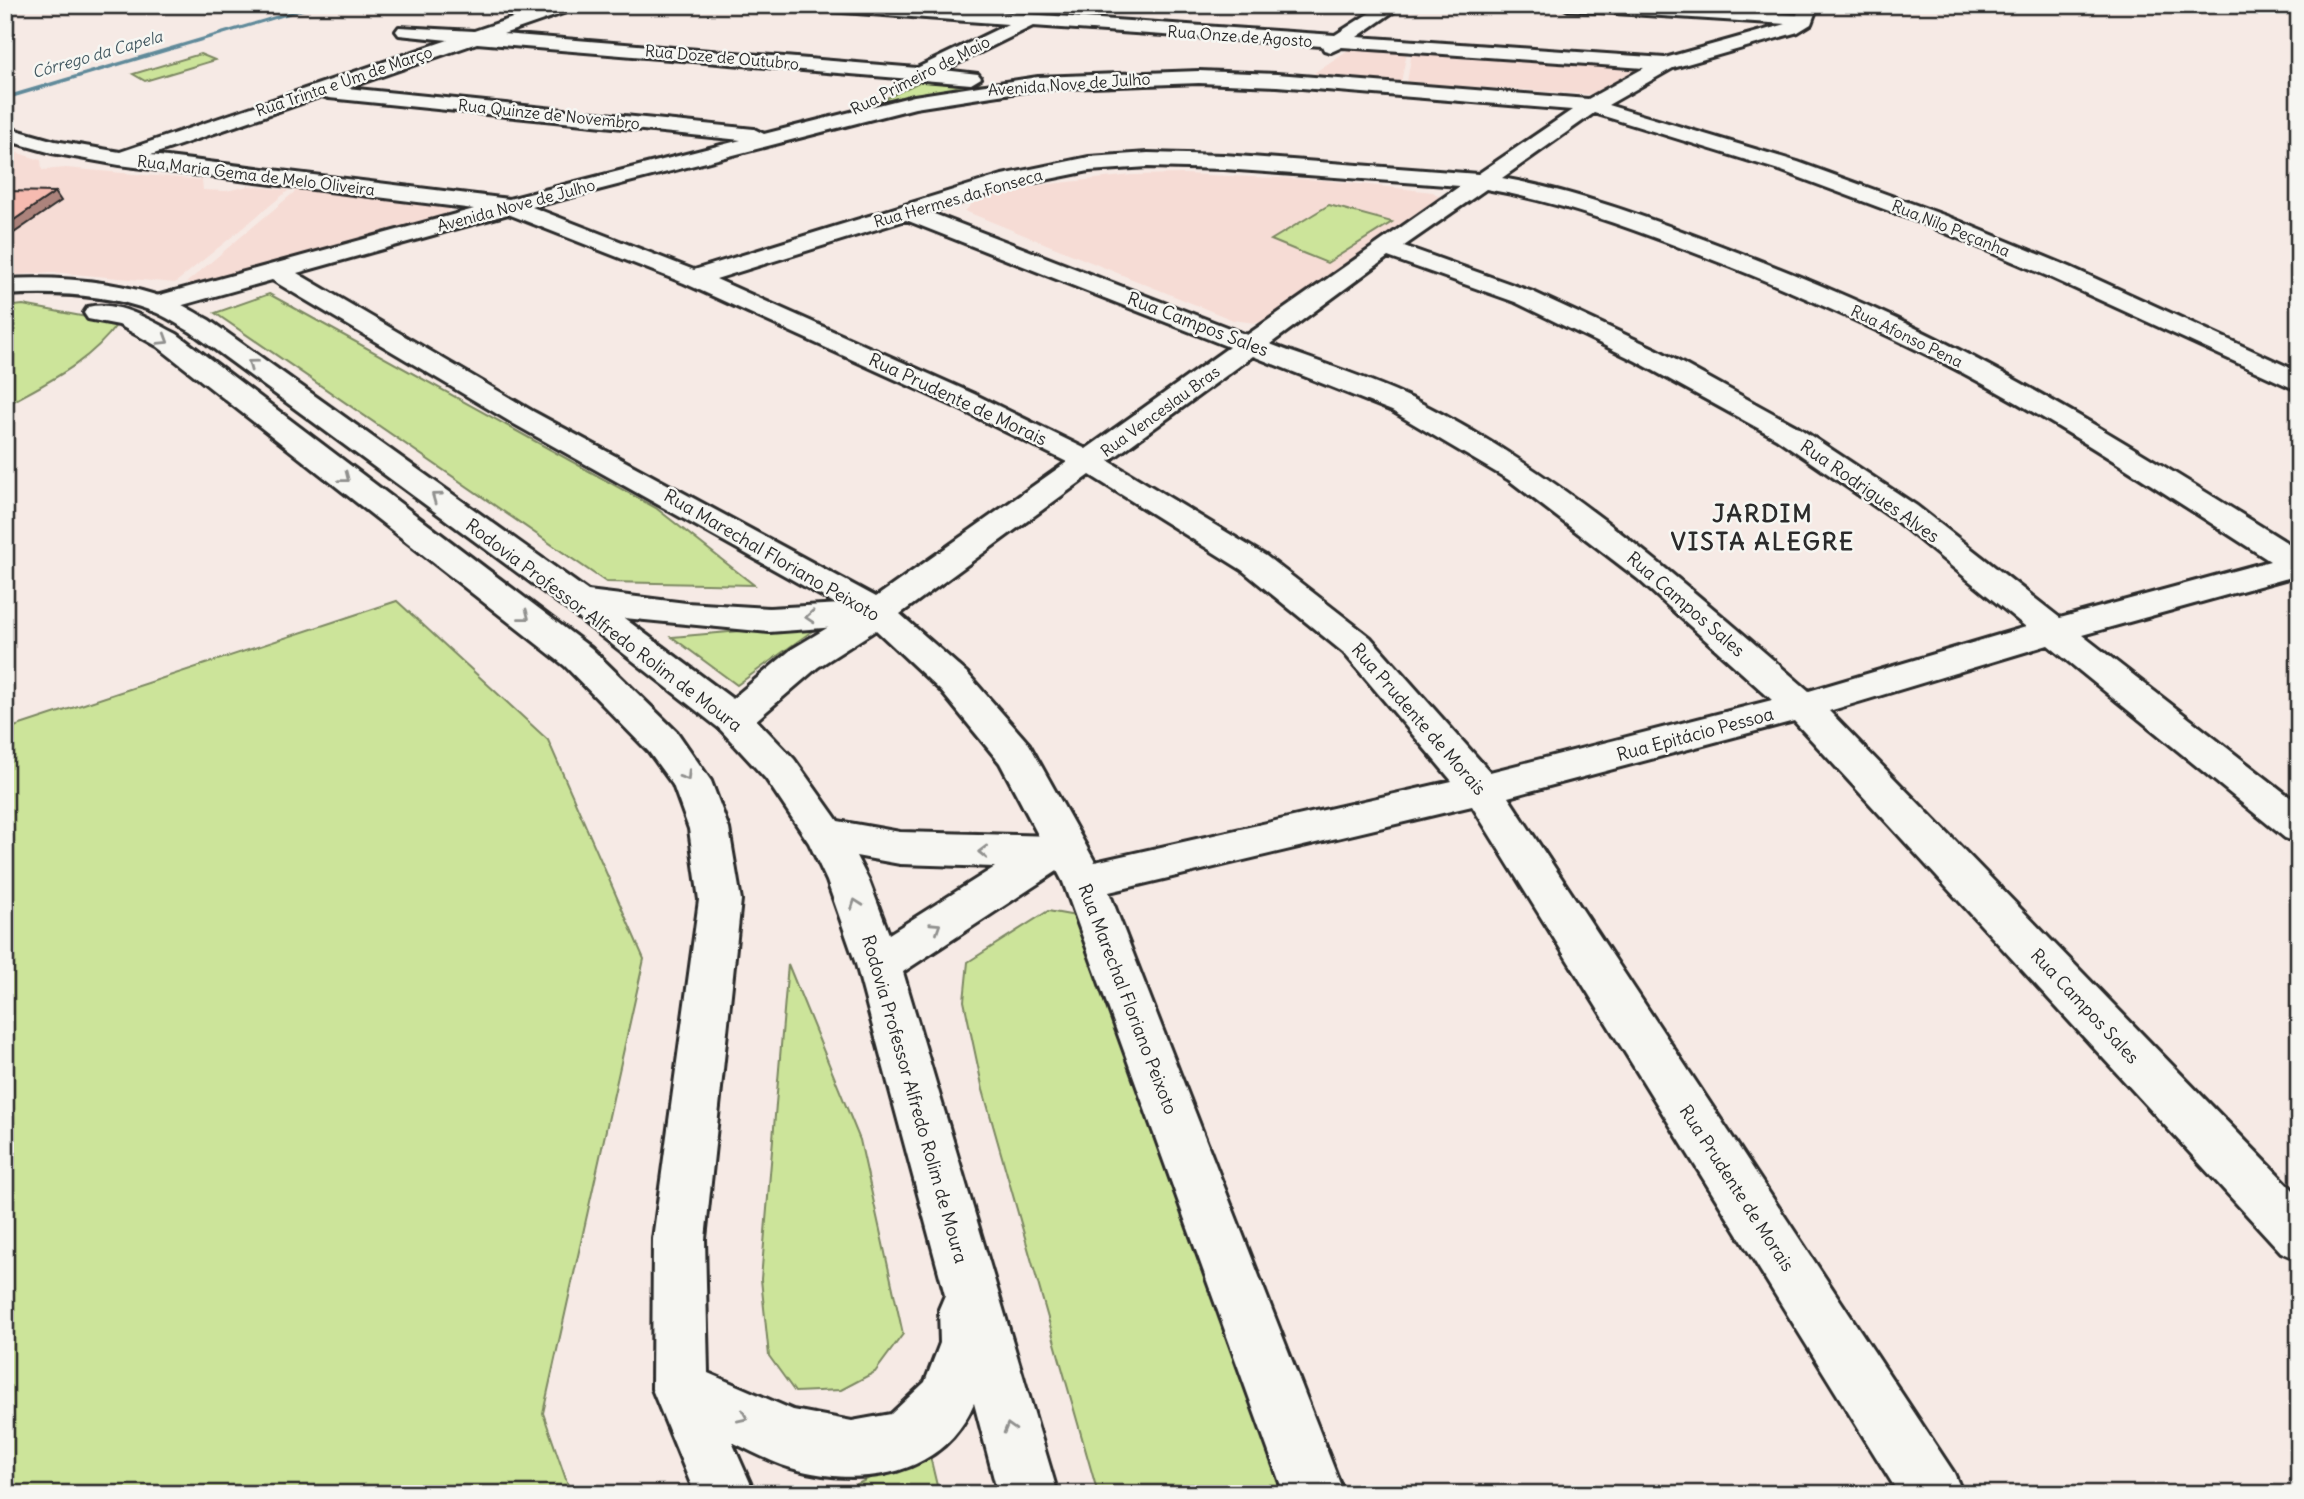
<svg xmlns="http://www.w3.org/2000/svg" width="2304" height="1499" font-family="Delius,sans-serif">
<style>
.built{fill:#f6dcd5}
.green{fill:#cce49a;stroke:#7c8862;stroke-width:2}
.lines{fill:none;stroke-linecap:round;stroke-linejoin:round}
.stream{fill:#608a9a;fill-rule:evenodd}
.street-casing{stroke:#2b2b2b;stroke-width:6}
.primary-casing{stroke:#2b2b2b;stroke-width:6}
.street{fill:#f6f6f2;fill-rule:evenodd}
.primary{fill:#f6f6f2;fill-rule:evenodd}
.shaded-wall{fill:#ac837b;stroke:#2b2b2b;stroke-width:2}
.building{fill:#f6bbb0;stroke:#2b2b2b;stroke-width:2}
.oneway{stroke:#90908e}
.labels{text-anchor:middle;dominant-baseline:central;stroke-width:5;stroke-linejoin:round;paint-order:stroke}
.far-street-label{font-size:16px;fill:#2b2b2b;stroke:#f6f6f2}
.far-water-label{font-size:16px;font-style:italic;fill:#455a62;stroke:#f6f6f2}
.street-label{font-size:18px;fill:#2b2b2b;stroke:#f6f6f2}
.district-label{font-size:24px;font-weight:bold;letter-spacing:2px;fill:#2b2b2b;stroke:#f6f6f2}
</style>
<rect width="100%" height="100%" fill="#f6eae5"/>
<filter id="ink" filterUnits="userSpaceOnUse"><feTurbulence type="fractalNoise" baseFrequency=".0143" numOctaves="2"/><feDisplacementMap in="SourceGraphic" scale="14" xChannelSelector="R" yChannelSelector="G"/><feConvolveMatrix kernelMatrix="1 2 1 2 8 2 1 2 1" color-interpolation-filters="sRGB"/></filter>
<g filter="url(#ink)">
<g class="built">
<polygon points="1351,48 1407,52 1401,82 1325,77 1314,73"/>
<polygon points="1412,52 1645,69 1597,95 1407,82"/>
<polygon points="5,149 41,160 42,170 66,168 202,180 203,190 226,191 249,186 289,190 175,283 51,272 5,276"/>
<polygon points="1184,174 1323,180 1433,192 1439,196 1440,203 1272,320 1255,323 1233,320 965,211 973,203 1023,187 1132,175"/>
<polygon points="298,189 451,207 445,217 201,285 186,283"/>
</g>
<g class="green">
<polygon points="200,54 215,60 145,81 133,74"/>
<polygon points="923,80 992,84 934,92 857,113"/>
<polygon points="1329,205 1392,222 1327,263 1271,240"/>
<polygon points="269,294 656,508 754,585 606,582 215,313"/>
<path d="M 23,305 L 118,323 C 88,364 49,381 5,406 L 5,307 Z"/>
<polygon points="397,601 548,740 644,959 543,1413 571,1494 5,1494 5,730"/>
<polygon points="822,624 737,685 672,637"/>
<polygon points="1048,911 1092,919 1308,1494 1098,1494 983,1090 964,1001 968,962"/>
<polygon points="788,964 860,1140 903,1334 875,1372 841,1390 795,1392 769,1356 761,1279"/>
<polygon points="928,1448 939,1494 838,1494"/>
</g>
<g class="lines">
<polygon class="stream" points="312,5 322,5 5,100 5,96"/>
<g class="street-casing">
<path id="street" d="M 551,5 L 578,5 L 575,9 L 503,34 L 917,68 L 1008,24 L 815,10 L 806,5 L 895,5 L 1335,35 L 1382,5 L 1403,5 L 1357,37 L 1665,58 L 1786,24 L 1568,10 L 1559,5 L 1657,5 L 1797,15 L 1800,5 L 1818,5 L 1811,24 L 1798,32 L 1673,68 L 1608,105 L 1798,162 L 1949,217 L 2070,267 L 2299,372 L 2299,391 L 2052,278 L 1932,227 L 1782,171 L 1594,113 L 1502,178 C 1576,191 1649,218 1719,245 C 1801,276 1883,310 1961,351 C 2077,411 2188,481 2299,550 L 2299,575 L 2082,635 L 2299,804 L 2299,843 L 2285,838 L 2048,645 L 1829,711 L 2299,1196 L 2299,1260 L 2281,1252 L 1794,721 L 1508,797 L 1954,1473 L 1963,1494 L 1899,1494 L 1472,806 L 1109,892 L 1344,1494 L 1284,1494 L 1063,882 L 1000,763 L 941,691 L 876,630 L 818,667 L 746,729 L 733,732 L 720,729 L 714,719 L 720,709 L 792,649 L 852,613 L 514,424 L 272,280 L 158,312 L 149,310 L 145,304 L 149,298 L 474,209 L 119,165 L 52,153 L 5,140 L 5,127 L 55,141 L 120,152 L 448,40 L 399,35 L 396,31 L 399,27 L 474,31 ZM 1033,26 L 1322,46 L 1324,50 L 1331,52 L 1342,47 L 1644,68 L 1588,99 L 1277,74 L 1199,71 L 1038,77 L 914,96 L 764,134 L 754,129 L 347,88 L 477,43 L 971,84 L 981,78 L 978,74 L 944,70 ZM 1199,83 L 1277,86 L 1572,110 L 1478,174 L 1224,155 L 1148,153 L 1089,157 L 1002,175 L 694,270 L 532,207 L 915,108 L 1038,89 ZM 322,96 L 329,98 L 741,140 L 509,199 L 151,155 ZM 1148,167 L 1224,169 L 1460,186 L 1247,335 L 929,212 L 1015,186 L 1089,171 ZM 1486,189 C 1562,202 1636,230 1708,258 C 1787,288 1864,323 1940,361 C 2054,419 2162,492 2270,561 L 2060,618 L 1917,506 L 1796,426 L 1656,349 L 1533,292 L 1404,246 ZM 508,214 L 684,283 L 954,406 L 1067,462 L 876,597 L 534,412 L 297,273 ZM 906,220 L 1229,347 L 1086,449 L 974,394 L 716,279 ZM 1388,257 L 1515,302 L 1636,361 L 1776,438 L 1895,520 L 2026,627 L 1809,691 C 1685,584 1561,472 1413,399 C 1368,377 1317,362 1270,344 ZM 1253,356 L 1392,411 L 1509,480 L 1638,579 L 1772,700 L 1490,772 L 1370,637 L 1266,556 L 1109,461 ZM 1090,475 L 1242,570 L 1344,653 L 1452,781 L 1095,862 L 1029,744 L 967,673 L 900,614 Z"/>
</g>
<g class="primary-casing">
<path id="primary" d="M 5,279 C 61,276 119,281 171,300 C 185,305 197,314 209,320 L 588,591 L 686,603 L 769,608 L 878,602 L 890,605 L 895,613 L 890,621 L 878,624 L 769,632 L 624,618 L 746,709 L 794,759 L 838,821 L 900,832 L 1053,836 L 1068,840 L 1074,852 L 1068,864 L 903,972 L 1058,1494 L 998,1494 L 974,1403 C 943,1477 861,1488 791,1468 C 771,1462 751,1451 732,1442 L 755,1494 L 695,1494 L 652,1389 L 653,1239 L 699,900 L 689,829 L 673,785 L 649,752 L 565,666 L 157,346 L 119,325 L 88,319 L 84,313 L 88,307 C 118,300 151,321 177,334 L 591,648 L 677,732 L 711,781 L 729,829 L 741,900 L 705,1239 L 708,1373 L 793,1410 L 852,1421 L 891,1414 L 925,1382 L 940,1343 L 939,1309 L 945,1295 L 856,964 L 827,881 L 809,843 L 766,779 L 720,729 L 567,609 L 191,332 C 178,325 166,316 152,311 C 106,294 54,292 5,295 ZM 856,856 L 900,864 L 995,867 L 889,934 L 869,881 Z"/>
</g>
<use href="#street" class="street"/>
<use href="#primary" class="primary"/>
</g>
<polygon class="shaded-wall" points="55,192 61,201 5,239 5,226"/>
<polygon class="building" points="5,191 55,192 5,226"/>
<defs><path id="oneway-chevron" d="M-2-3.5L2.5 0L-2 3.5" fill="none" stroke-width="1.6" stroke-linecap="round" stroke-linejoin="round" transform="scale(1.75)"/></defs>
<g class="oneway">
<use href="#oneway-chevron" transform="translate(164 340) rotate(32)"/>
<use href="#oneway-chevron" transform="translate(252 364) rotate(-144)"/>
<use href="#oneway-chevron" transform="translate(345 478) rotate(38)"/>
<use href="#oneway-chevron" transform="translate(436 497) rotate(-144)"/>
<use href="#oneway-chevron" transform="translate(525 616) rotate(38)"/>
<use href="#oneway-chevron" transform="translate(810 617) rotate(176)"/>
<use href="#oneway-chevron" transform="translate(686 776) rotate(57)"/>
<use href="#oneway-chevron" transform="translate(983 852) rotate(-179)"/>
<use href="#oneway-chevron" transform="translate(856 904) rotate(-110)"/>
<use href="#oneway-chevron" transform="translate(936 927) rotate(-33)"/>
<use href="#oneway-chevron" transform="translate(743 1417) rotate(24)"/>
<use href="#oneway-chevron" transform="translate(1009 1428) rotate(-106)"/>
</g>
</g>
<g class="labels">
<g class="far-street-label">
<text transform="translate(1240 36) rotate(4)">Rua Onze de Agosto</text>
<text transform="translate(722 57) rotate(5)">Rua Doze de Outubro</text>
<text transform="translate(920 75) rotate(-27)">Rua Primeiro de Maio</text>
<text transform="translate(344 81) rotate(-19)">Rua Trinta e Um de Março</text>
<text transform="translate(1069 84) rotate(-4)">Avenida Nove de Julho</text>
<text transform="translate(549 114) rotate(6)">Rua Quinze de Novembro</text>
<text transform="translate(256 175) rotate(7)">Rua Maria Gema de Melo Oliveira</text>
<text transform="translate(958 198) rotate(-16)">Rua Hermes da Fonseca</text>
<text transform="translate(516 205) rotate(-15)">Avenida Nove de Julho</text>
<text transform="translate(1951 228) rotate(22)">Rua Nilo Peçanha</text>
<text transform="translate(1907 336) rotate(26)">Rua Afonso Pena</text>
<text transform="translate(1160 411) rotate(-36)">Rua Venceslau Bras</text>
</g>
<g class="far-water-label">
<text transform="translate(97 54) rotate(-16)">Córrego da Capela</text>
</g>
<g class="street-label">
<text transform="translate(1198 324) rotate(21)">Rua Campos Sales</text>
<text transform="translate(958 399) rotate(25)">Rua Prudente de Morais</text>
<text transform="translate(1870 491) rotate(35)">Rua Rodrigues Alves</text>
<text transform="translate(772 555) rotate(30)">Rua Marechal Floriano Peixoto</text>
<text transform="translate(1686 604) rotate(41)">Rua Campos Sales</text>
<text transform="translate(604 625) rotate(37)">Rodovia Professor Alfredo Rolim de Moura</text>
<text transform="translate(1419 719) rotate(49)">Rua Prudente de Morais</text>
<text transform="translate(1695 734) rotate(-15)">Rua Epitácio Pessoa</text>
<text transform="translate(1128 999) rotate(69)">Rua Marechal Floriano Peixoto</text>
<text transform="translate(2085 1006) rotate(47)">Rua Campos Sales</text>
<text transform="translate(915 1099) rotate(74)">Rodovia Professor Alfredo Rolim de Moura</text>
<text transform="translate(1737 1188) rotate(57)">Rua Prudente de Morais</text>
</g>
<g class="district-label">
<text x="1763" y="513">JARDIM<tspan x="1763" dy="28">VISTA ALEGRE</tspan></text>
</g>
</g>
<rect width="2304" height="1499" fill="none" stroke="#f6f6f2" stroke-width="28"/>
<rect x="14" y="14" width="2276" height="1471" fill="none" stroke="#2b2b2b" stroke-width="2.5" filter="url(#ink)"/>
</svg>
